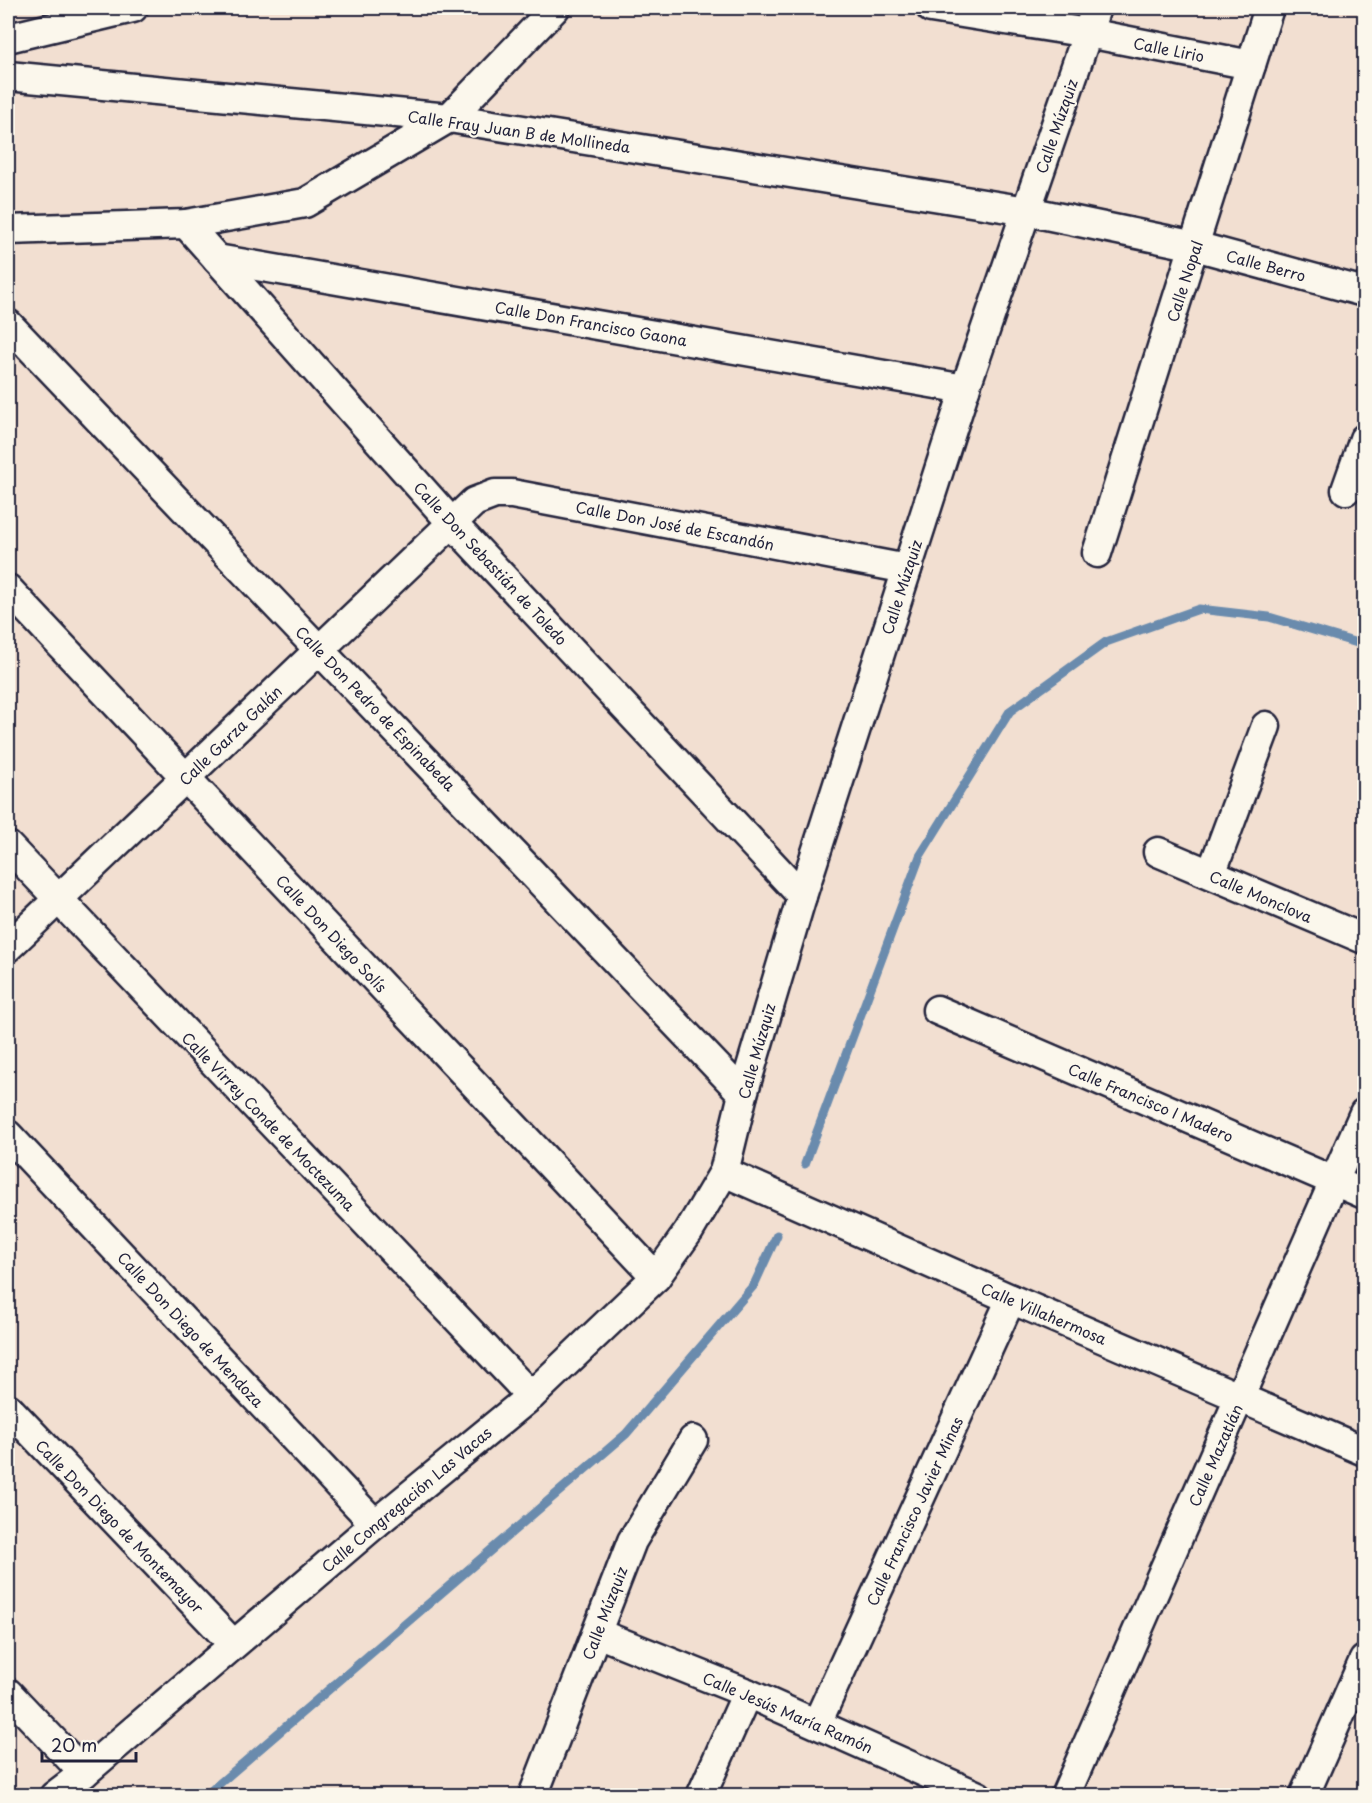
<svg xmlns="http://www.w3.org/2000/svg" width="1372" height="1803" font-family="'Playpen Sans',sans-serif">
<style>
.lines{fill:none;stroke-linecap:round;stroke-linejoin:round}
.stream{stroke:#6a8bad;stroke-width:9}
.street-casing{stroke:#22223b;stroke-width:33}
.street{stroke:#fbf7ec;stroke-width:28}
.labels{text-anchor:middle;dominant-baseline:central;stroke-width:4.5;stroke-linejoin:round;paint-order:stroke}
.street-label{font-size:15px;fill:#22223b;stroke:#fbf7ec}
</style>
<rect width="100%" height="100%" fill="#f2dfd1"/>
<filter id="ink" filterUnits="userSpaceOnUse"><feTurbulence type="fractalNoise" baseFrequency=".0167" numOctaves="2"/><feDisplacementMap in="SourceGraphic" scale="12" xChannelSelector="R" yChannelSelector="G"/><feConvolveMatrix kernelMatrix="1 2 1 2 8 2 1 2 1" color-interpolation-filters="sRGB"/></filter>
<g filter="url(#ink)">
<g class="lines">
<g class="stream">
<polyline points="805,1164 920,856 1010,711 1106,642 1199,609 1269,617 1364,645"/>
<polyline points="205,1796 626,1434 754,1285 777,1235"/>
</g>
<g class="street-casing">
<g id="street">
<polyline points="931,8 1088,33 1251,65"/>
<polyline points="8,38 133,8"/>
<polyline points="8,76 449,118 1027,211 1195,246 1364,292"/>
<polyline points="186,224 452,523 802,896"/>
<polyline points="8,230 186,224 305,203 449,118 555,8"/>
<polyline points="217,259 965,389"/>
<polyline points="8,324 743,1094"/>
<polyline points="1346,490 1364,439"/>
<polyline points="1097,553 1269,8"/>
<polyline points="8,589 656,1277"/>
<polyline points="8,846 531,1396"/>
<polyline points="1158,852 1364,939"/>
<polyline points="1211,874 1266,726"/>
<polyline points="8,947 474,502 495,494 512,494 907,569"/>
<polyline points="937,1010 1364,1194"/>
<polyline points="8,1135 375,1524"/>
<polyline points="724,1172 1011,1299 1364,1451"/>
<polyline points="8,1408 233,1644"/>
<polyline points="597,1633 747,1693 978,1796"/>
<polyline points="8,1693 84,1773"/>
<polyline points="817,1723 1011,1299"/>
<polyline points="54,1796 84,1773 375,1524 531,1396 656,1277 689,1231 724,1172 743,1094 802,896 965,389 1096,8"/>
<polyline points="533,1796 632,1541 693,1440"/>
<polyline points="701,1796 747,1693"/>
<polyline points="1065,1796 1364,1113"/>
<polyline points="1304,1796 1364,1660"/>
</g>
</g>
<use href="#street" class="street"/>
</g>
</g>
<g class="labels">
<g class="street-label">
<text transform="translate(1169 49) rotate(11)">Calle Lirio</text>
<text transform="translate(1056 126) rotate(-71)">Calle Múzquiz</text>
<text transform="translate(519 131) rotate(8)">Calle Fray Juan B de Mollineda</text>
<text transform="translate(1266 265) rotate(15)">Calle Berro</text>
<text transform="translate(1184 281) rotate(-72)">Calle Nopal</text>
<text transform="translate(591 323) rotate(10)">Calle Don Francisco Gaona</text>
<text transform="translate(675 525) rotate(11)">Calle Don José de Escandón</text>
<text transform="translate(491 563) rotate(47)">Calle Don Sebastián de Toledo</text>
<text transform="translate(901 587) rotate(-72)">Calle Múzquiz</text>
<text transform="translate(376 708) rotate(46)">Calle Don Pedro de Espinabeda</text>
<text transform="translate(230 735) rotate(-44)">Calle Garza Galán</text>
<text transform="translate(1261 896) rotate(23)">Calle Monclova</text>
<text transform="translate(332 933) rotate(47)">Calle Don Diego Solís</text>
<text transform="translate(756 1051) rotate(-74)">Calle Múzquiz</text>
<text transform="translate(1151 1102) rotate(23)">Calle Francisco I Madero</text>
<text transform="translate(269 1121) rotate(46)">Calle Virrey Conde de Moctezuma</text>
<text transform="translate(1044 1313) rotate(23)">Calle Villahermosa</text>
<text transform="translate(191 1329) rotate(47)">Calle Don Diego de Mendoza</text>
<text transform="translate(1215 1455) rotate(-66)">Calle Mazatlán</text>
<text transform="translate(406 1499) rotate(-40)">Calle Congregación Las Vacas</text>
<text transform="translate(914 1511) rotate(-65)">Calle Francisco Javier Minas</text>
<text transform="translate(120 1526) rotate(46)">Calle Don Diego de Montemayor</text>
<text transform="translate(604 1613) rotate(-69)">Calle Múzquiz</text>
<text transform="translate(788 1712) rotate(23)">Calle Jesús María Ramón</text>
</g>
</g>
<rect width="1372" height="1803" fill="none" stroke="#fbf7ec" stroke-width="30"/>
<rect x="15" y="15" width="1342" height="1773" fill="none" stroke="#22223b" stroke-width="2" filter="url(#ink)"/>
<path d="M42 1752v9h94v-9" fill="none" stroke="#22223b" stroke-width="3"/>
<text x="51" y="1752" font-size="18" fill="#22223b" stroke="#fbf7ec" stroke-width="4.5" paint-order="stroke">20 m</text>
</svg>
